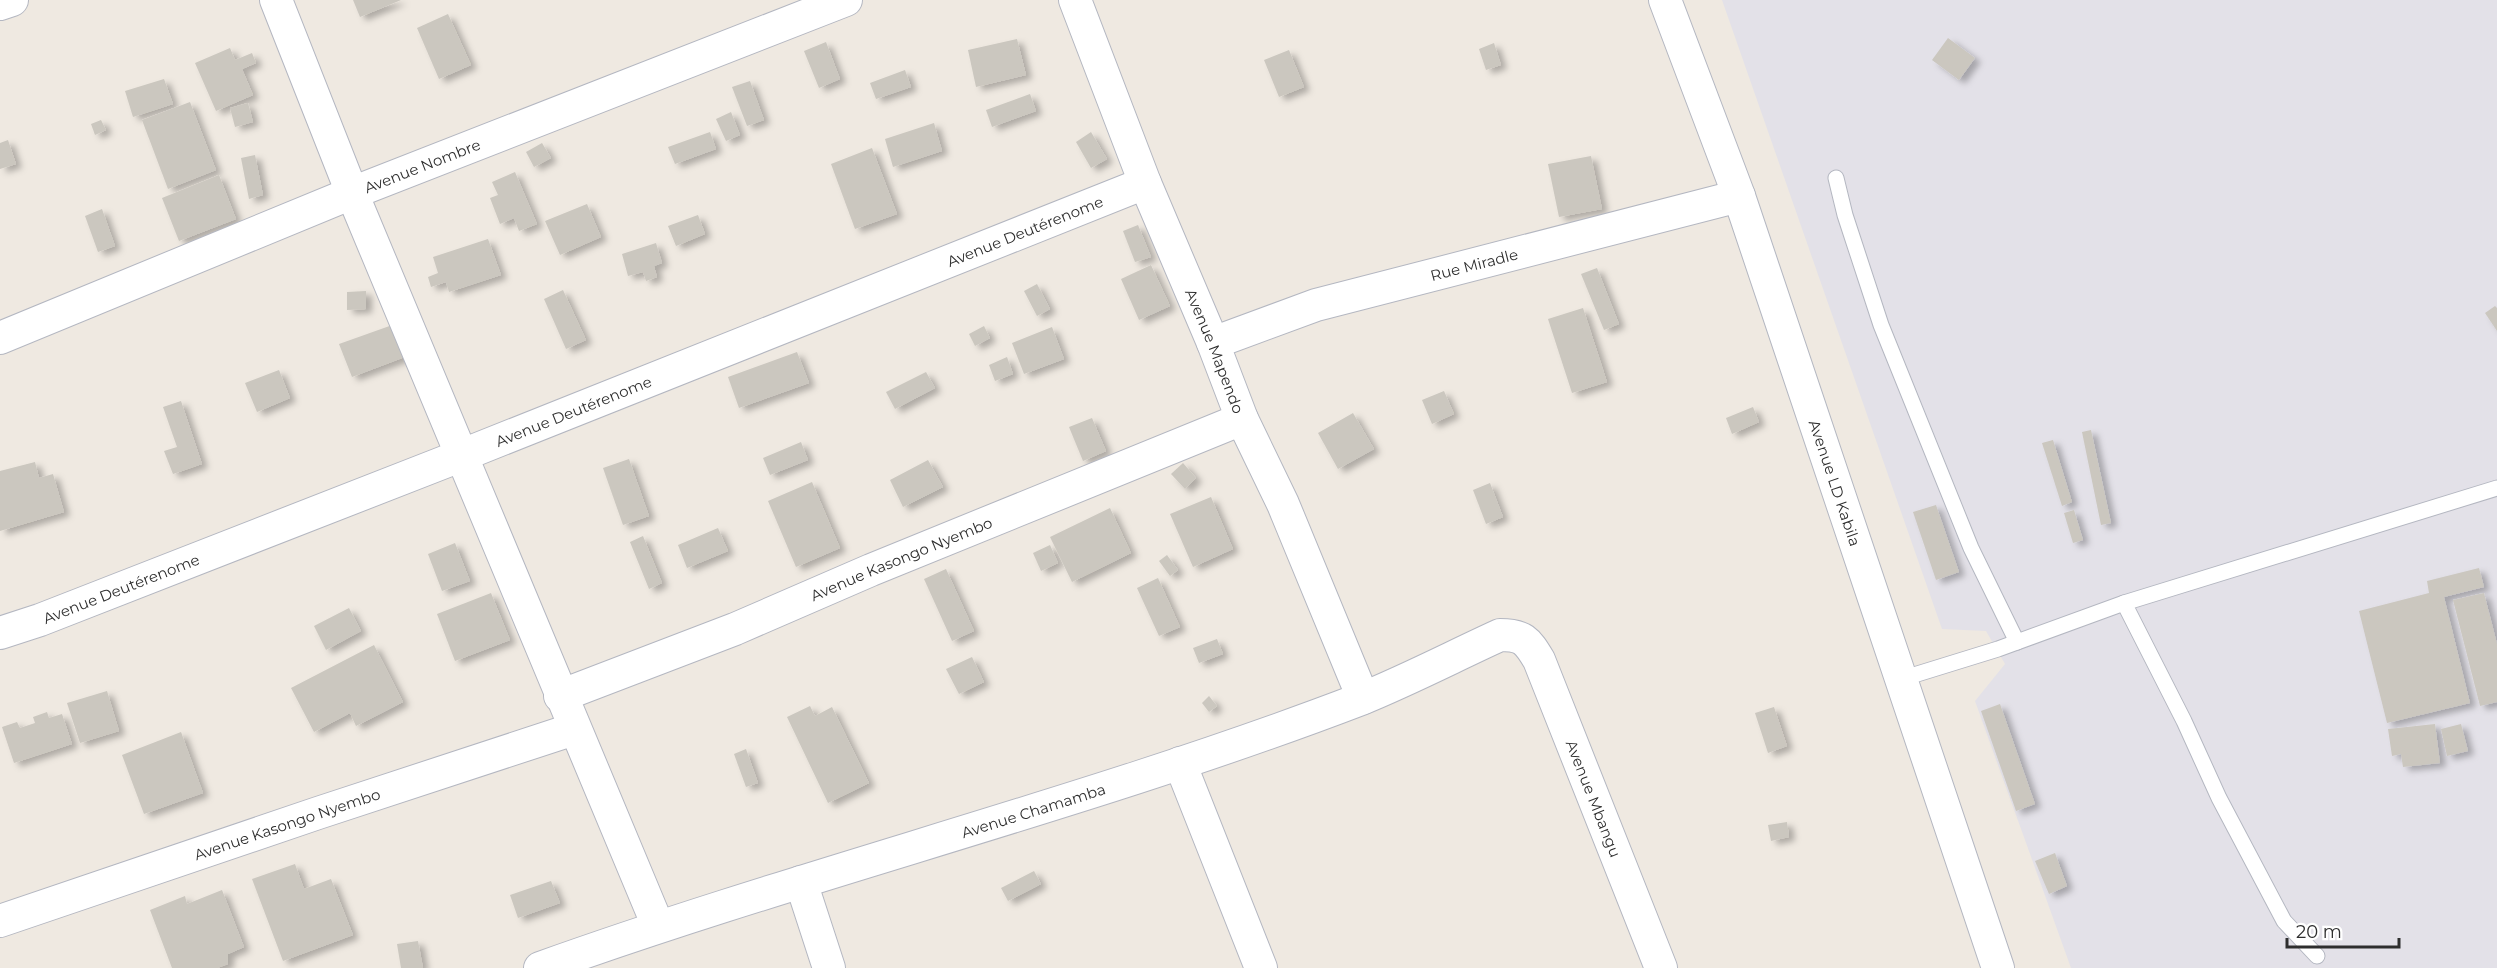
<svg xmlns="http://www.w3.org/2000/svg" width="2497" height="968" font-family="Montserrat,sans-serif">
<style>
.industrial{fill:#e3e1e8}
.building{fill:#cbc7bf;filter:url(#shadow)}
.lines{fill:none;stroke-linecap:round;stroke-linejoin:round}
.service-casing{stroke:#b4b7c1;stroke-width:17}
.minor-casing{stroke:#b4b7c1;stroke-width:34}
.service{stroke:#fff;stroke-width:15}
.minor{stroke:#fff;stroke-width:32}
.labels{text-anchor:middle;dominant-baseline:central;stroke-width:5;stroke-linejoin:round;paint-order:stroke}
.street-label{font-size:15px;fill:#2e2e2e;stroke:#fff}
</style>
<defs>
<filter id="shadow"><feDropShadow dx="6" dy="4" stdDeviation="3" flood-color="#0004"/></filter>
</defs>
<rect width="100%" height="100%" fill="#efe9e1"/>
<polygon class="industrial" points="1722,0 2497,0 2497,968 2071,968 1975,701 2005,664 1986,631 1942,629"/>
<g class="building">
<polygon points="353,0 401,0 360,17"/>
<polygon points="448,14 471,65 439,79 417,28"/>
<polygon points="1948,38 1975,58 1959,80 1932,60"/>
<polygon points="1017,39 1026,75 976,87 968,50"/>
<polygon points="826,42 840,79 819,88 804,51"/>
<polygon points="1494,43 1501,65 1486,70 1479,49"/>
<polygon points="230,48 235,60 252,53 256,63 242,69 253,95 216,111 195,63"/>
<polygon points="1289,50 1304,87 1279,97 1264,60"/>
<polygon points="905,70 911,87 876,99 870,83"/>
<polygon points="164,79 173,104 133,117 125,91"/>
<polygon points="750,81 764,120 747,126 732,87"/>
<polygon points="1030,94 1036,111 992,127 986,110"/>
<polygon points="190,102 216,170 168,189 142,120"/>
<polygon points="248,103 253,122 235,127 230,108"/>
<polygon points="731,112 740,135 726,141 716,119"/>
<polygon points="101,120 106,130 95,135 91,124"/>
<polygon points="934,123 942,151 893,167 885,139"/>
<polygon points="710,132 716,149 675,164 668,147"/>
<polygon points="1091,132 1107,159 1091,168 1076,142"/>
<polygon points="8,140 16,164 0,169 0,143"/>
<polygon points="542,143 551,158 534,167 526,152"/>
<polygon points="872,148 897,214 855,229 831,164"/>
<polygon points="255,155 263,195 249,199 241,158"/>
<polygon points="1591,156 1602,209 1559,217 1548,164"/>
<polygon points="515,172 537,224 519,231 514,218 500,224 490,198 498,195 492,182"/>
<polygon points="219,175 236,219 179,241 162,198"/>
<polygon points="587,204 601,237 560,255 545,221"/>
<polygon points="102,209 115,246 98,252 85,216"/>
<polygon points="698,215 705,234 676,246 668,226"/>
<polygon points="1138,225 1151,257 1135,262 1123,231"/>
<polygon points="488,239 501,275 449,292 446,282 431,287 428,277 438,273 433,257"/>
<polygon points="656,243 662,263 654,266 657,277 646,281 643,272 628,276 622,254"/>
<polygon points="1151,265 1170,306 1139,320 1121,279"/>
<polygon points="1597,268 1619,324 1604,330 1581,274"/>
<polygon points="1037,284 1050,309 1037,316 1024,291"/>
<polygon points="563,290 586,340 566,349 544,299"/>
<polygon points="366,291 366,309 347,310 347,292"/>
<polygon points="2495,306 2497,308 2497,331 2485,313"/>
<polygon points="1583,308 1607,382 1572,393 1548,319"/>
<polygon points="398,323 410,355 352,377 339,344"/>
<polygon points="984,326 990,338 975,346 969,334"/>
<polygon points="1052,327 1064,359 1024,374 1012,343"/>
<polygon points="797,352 809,383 739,408 728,377"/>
<polygon points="1007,357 1013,374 995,381 989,365"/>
<polygon points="279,370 290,398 257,412 245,383"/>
<polygon points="926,372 935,388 895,409 886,392"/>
<polygon points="1444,391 1454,414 1432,424 1422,400"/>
<polygon points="181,401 202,464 173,474 164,451 177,447 163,407"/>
<polygon points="1753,407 1759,422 1732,434 1726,418"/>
<polygon points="1353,413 1374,449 1338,469 1318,433"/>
<polygon points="1092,418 1106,451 1083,461 1069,427"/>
<polygon points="2091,430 2111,523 2101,525 2082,432"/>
<polygon points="2053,440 2072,502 2062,506 2042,443"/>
<polygon points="801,442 808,460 770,475 763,458"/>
<polygon points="629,459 649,516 623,525 603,468"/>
<polygon points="928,460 943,487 903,507 890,480"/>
<polygon points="35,462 39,478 53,474 64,512 0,531 0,471"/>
<polygon points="1183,463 1196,478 1185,489 1171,474"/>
<polygon points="812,482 840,548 796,567 768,501"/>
<polygon points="1490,483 1503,517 1486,524 1473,490"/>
<polygon points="1211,497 1233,549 1193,567 1170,514"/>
<polygon points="1936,505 1959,572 1936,580 1913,512"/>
<polygon points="1110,508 1131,553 1072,582 1050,537"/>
<polygon points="2074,510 2083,540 2073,543 2064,513"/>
<polygon points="718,528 728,551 687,568 678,545"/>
<polygon points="643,536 662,583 649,589 630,542"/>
<polygon points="455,543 470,581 442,591 428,554"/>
<polygon points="1050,545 1058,563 1041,571 1033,553"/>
<polygon points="1167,555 1178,570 1170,576 1159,561"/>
<polygon points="2479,568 2484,587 2444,597 2470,703 2387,723 2359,611 2429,593 2427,581"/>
<polygon points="946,569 974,631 952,641 924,579"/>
<polygon points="1158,578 1180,627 1159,636 1137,588"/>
<polygon points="491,593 510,640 455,661 437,614"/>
<polygon points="2484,593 2497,644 2497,702 2480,706 2453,600"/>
<polygon points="349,608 361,631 326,650 314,626"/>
<polygon points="1217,639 1223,654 1199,663 1193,648"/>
<polygon points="374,645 403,702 356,726 350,713 314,732 291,688"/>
<polygon points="972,657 984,682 959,694 946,669"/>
<polygon points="107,691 119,731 80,743 67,703"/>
<polygon points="1209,696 1217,706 1209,712 1202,703"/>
<polygon points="2000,704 2035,804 2016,811 1981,711"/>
<polygon points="810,706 815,716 832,707 869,783 828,803 787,717"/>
<polygon points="1774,707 1787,746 1768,753 1755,713"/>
<polygon points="47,712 49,718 62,714 72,744 14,763 2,727 17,722 20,728 35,723 33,717"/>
<polygon points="2435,724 2440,763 2403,767 2401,754 2392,756 2388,729"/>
<polygon points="2461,724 2468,751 2447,756 2441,729"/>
<polygon points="181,732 203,793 144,814 122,755"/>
<polygon points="746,749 758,783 746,787 734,754"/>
<polygon points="1787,822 1789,837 1771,841 1768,825"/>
<polygon points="2055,853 2067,886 2049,894 2035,861"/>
<polygon points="295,864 304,889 331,879 353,935 283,961 252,879"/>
<polygon points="1034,871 1041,884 1008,901 1001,888"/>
<polygon points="551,881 560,903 518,918 510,895"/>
<polygon points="222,890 244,947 228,954 228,964 217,968 172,968 150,910 185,896 187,904"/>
<polygon points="418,941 423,968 401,968 397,944"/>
</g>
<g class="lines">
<g class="service-casing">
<g id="service">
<polyline points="1836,178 1845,215 1881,325 1971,548 2017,642"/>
<polyline points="2124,603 2184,721 2219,798 2284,921 2317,956"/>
<polyline points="1901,679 1998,649 2124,603 2497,488"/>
</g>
</g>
<g class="minor-casing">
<g id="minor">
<polyline points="276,0 352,193 658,926"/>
<path id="s1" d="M 1075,0 L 1145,183 L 1213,343 L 1242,419 L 1283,504 L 1363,698"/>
<path id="s2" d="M 1665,0 L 1739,196 L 1998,968"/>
<polyline points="0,4 12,0"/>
<path id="s3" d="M 0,338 L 352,193 L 846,0"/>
<path id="s4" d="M 1213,343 L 1316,305 L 1739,196"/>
<path id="s5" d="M 0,633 L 40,620 L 460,456 L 1145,183"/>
<path id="s6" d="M 560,696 L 735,629 L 871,570 L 1242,419"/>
<polyline points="1180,763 1261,968"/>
<polyline points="801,882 829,968"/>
<path id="s7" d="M 0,921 L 318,813 L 574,729"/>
<path id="s8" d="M 540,968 C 811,871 1092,802 1361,699 C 1408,680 1454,656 1500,635 C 1523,635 1527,640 1539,660 L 1661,968"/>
</g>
</g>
<use href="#service" class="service"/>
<use href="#minor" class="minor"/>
</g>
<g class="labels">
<g class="street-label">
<text stroke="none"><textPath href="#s3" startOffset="456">Avenue Nombre</textPath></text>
<text stroke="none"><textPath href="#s5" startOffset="1101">Avenue Deutérenome</textPath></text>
<text stroke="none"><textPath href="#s4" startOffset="273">Rue Miradle</textPath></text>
<text stroke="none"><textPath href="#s1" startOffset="378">Avenue Mapendo</textPath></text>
<text stroke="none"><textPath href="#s5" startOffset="615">Avenue Deutérenome</textPath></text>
<text stroke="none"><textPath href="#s2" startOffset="512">Avenue LD Kabila</textPath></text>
<text stroke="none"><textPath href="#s6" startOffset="368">Avenue Kasongo Nyembo</textPath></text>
<text stroke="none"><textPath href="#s5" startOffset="129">Avenue Deutérenome</textPath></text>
<text stroke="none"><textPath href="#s8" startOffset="1216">Avenue Mbangu</textPath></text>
<text stroke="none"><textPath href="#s8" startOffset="518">Avenue Chamamba</textPath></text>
<text stroke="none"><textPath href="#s7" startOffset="303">Avenue Kasongo Nyembo</textPath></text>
</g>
</g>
<path d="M2287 938v9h112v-9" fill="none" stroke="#2e2e2e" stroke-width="3"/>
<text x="2296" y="938" font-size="18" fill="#2e2e2e" stroke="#ffffff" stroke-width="4.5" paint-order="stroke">20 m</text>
</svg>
